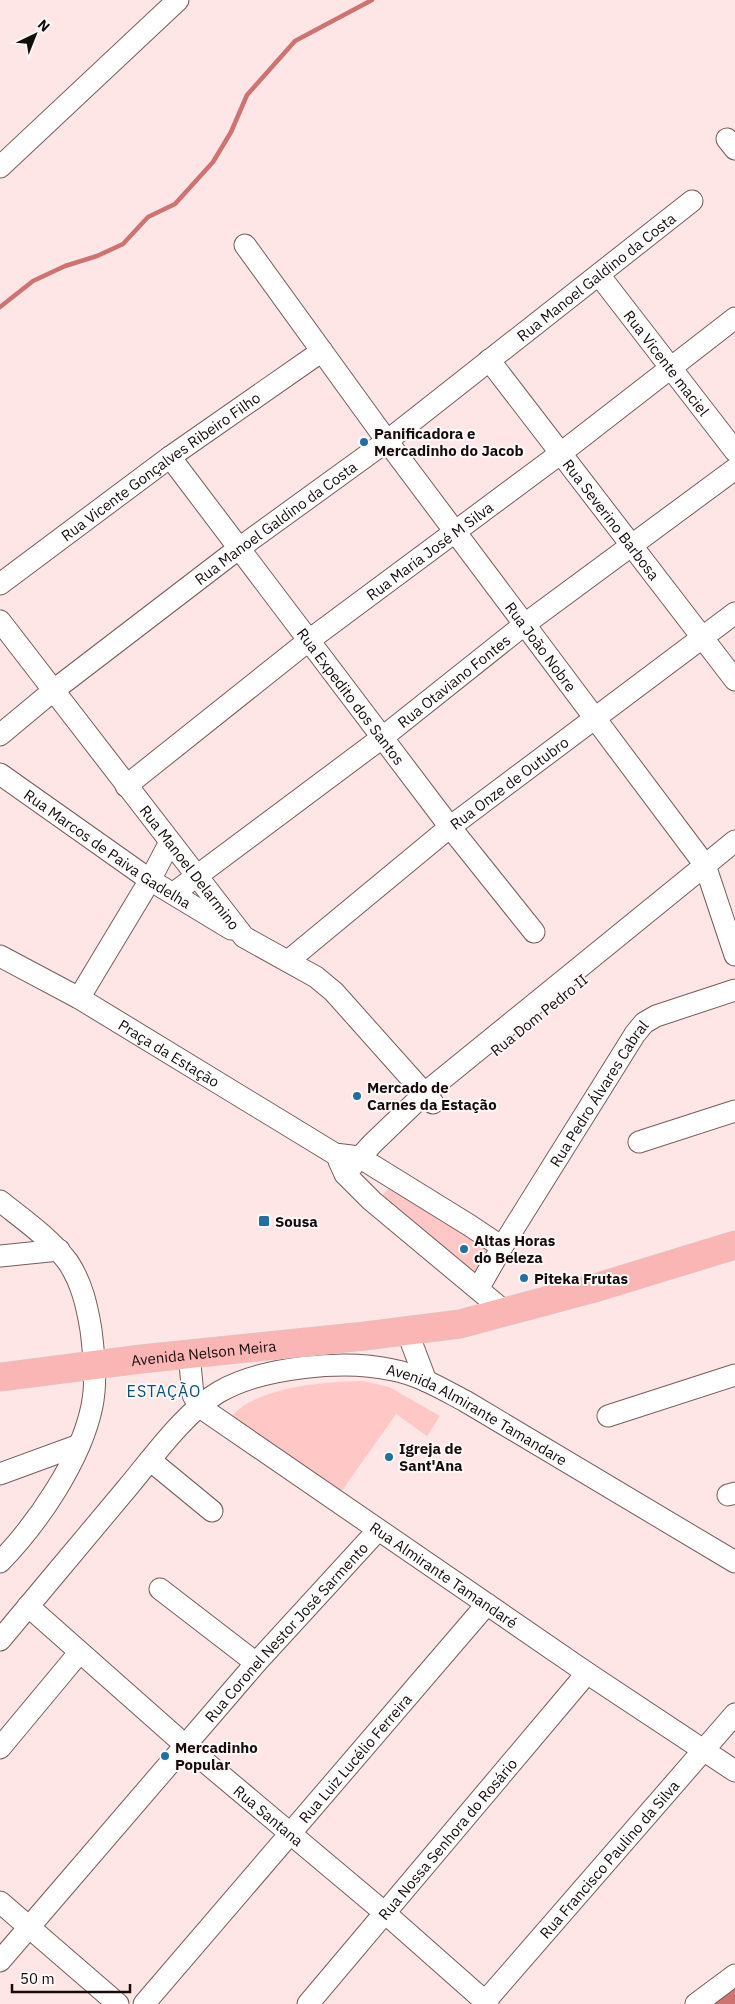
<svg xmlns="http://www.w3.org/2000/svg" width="735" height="2004" font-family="'IBM Plex Sans',sans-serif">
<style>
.green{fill:#ffc8c6}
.water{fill:#ce7272}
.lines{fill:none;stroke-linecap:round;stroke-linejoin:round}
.stream{stroke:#ce7272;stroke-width:4.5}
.minor-casing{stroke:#755d5c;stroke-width:23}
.major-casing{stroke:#d0cece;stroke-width:29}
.minor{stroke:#fff;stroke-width:21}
.major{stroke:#fab5b5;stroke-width:28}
.poi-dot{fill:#2170a2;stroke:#fef8f8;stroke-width:2}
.labels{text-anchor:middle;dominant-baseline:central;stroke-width:4;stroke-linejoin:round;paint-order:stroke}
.street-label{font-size:15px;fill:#150c0c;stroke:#fef8f8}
.poi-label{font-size:15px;font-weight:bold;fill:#150c0c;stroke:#fef8f8;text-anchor:start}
.neighbourhood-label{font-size:16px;letter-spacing:1px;fill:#00537f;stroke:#fef8f8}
</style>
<rect width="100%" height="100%" fill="#fde6e5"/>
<g class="green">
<polygon points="390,1187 492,1250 475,1273 470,1272 381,1197"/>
<path d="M 363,1381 L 389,1387 L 440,1416 L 427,1436 L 396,1414 L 341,1492 L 230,1417 C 236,1412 242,1406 248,1403 C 282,1385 325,1382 363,1381 Z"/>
</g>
<polygon class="water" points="735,1978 735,2004 701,2004"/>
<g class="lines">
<polyline class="stream" points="0,307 33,281 65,266 97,256 123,244 148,217 175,204 213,162 231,132 247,95 295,41 372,0"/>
<g class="minor-casing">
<g id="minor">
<polyline points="727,139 735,149"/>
<polyline points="0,167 178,0"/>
<path id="s1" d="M 245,245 L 387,441 L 705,865 L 735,955"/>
<path id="s2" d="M 599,275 L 735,451"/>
<path id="s3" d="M 489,360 L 735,680"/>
<path id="s4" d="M 170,457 L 450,827 L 534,932"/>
<path id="s5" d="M 0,584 L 170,457 L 322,351"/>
<path id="s6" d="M 0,621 L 244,937 L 316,977 L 334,992 L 433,1103"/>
<path id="s7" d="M 0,735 L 54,690 L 238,549 L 387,441 L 692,201"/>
<path id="s8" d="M 0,774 L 150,880 L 231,929"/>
<path id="s9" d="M 126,786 L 308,641 L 561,453 L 735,318"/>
<path id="s10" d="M 174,893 L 383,737 L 525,624 L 735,469"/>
<path id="s11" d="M 0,956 L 79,998 L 335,1154 L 359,1157 L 469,1225 L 502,1247"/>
<path id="s12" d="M 288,961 L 450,827 L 735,613"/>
<polyline points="79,998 150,880 170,842"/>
<polyline points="639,1142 735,1111"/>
<polyline points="339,1161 345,1174 372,1201 504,1311"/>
<polyline points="345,1174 372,1144 425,1093 735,841"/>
<path d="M 0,1201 C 24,1220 50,1238 68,1262 C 82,1283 87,1306 91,1330 C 94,1355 97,1381 92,1406 C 81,1460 38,1523 0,1562"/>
<polyline points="0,1256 59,1250"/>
<path id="s13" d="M 478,1289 L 502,1247 L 635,1034 L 644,1023 L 656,1016 L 735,990"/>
<polyline points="407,1331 426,1381"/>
<path id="s14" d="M 189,1354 L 193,1395 L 200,1407 L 587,1673 L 735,1771"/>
<polyline points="608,1416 735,1375"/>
<polyline points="150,1460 212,1511"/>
<polyline points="0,1474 79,1445"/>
<polyline points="728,1495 735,1493"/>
<polyline points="160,1589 256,1663"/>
<path id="s15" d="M 28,1606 L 185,1745 L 385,1913 L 488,2004"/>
<path id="s16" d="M 0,1640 C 43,1589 85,1538 128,1487 C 153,1457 186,1411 219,1392 C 262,1367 344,1359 393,1370 C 419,1375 442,1389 465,1401 L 735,1562"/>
<polyline points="0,1748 79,1653"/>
<polyline points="0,1902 118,2004"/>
<path id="s17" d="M 0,1961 L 256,1663 L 378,1530"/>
<path id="s18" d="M 144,2004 L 487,1604"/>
<path id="s19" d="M 308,2004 L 587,1673"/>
<path id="s20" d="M 483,2004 L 735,1714"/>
<polyline points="696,2004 735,1975"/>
</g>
</g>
<g class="major-casing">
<g id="major">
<path id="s21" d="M 0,1377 L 141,1359 L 365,1336 L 460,1324 L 598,1287 L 735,1245"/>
</g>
</g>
<use href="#minor" class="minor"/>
<use href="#major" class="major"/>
</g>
<g class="poi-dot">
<circle cx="364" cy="442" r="5"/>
<circle cx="357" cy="1096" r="5"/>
<rect x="258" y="1215" width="12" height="12" rx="2.5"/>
<circle cx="464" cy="1249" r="5"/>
<circle cx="524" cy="1278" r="5"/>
<circle cx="389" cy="1457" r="5"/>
<circle cx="165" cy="1756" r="5"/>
</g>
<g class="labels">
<g class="street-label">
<text stroke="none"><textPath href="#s7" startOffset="752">Rua Manoel Galdino da Costa</textPath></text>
<text stroke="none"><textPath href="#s2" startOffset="111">Rua Vicente maciel</textPath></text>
<text stroke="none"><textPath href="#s5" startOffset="199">Rua Vicente Gonçalves Ribeiro Filho</textPath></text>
<text stroke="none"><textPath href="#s3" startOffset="201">Rua Severino Barbosa</textPath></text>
<text stroke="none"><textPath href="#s7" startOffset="348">Rua Manoel Galdino da Costa</textPath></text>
<text stroke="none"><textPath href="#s9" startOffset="384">Rua Maria José M Silva</textPath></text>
<text stroke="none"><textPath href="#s1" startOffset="499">Rua João Nobre</textPath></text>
<text stroke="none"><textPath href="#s10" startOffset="351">Rua Otaviano Fontes</textPath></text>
<text stroke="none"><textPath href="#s4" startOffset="300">Rua Expedito dos Santos</textPath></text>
<text stroke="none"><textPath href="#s12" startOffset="284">Rua Onze de Outubro</textPath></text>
<text stroke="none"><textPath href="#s8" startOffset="131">Rua Marcos de Paiva Gadelha</textPath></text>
<text stroke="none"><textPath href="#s6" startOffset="311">Rua Manoel Delarmino</textPath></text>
<text transform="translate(539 1015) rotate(-39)">Rua Dom Pedro II</text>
<text stroke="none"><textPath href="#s11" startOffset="195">Praça da Estação</textPath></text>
<text stroke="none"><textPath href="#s13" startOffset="230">Rua Pedro Álvares Cabral</textPath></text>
<text stroke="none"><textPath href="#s21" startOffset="205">Avenida Nelson Meira</textPath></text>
<text stroke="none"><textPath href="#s16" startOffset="605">Avenida Almirante Tamandare</textPath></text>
<text stroke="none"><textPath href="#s14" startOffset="351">Rua Almirante Tamandaré</textPath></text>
<text stroke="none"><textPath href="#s17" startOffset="436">Rua Coronel Nestor José Sarmento</textPath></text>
<text stroke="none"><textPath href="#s18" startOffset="324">Rua Luiz Lucélio Ferreira</textPath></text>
<text stroke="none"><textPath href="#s15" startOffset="319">Rua Santana</textPath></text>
<text stroke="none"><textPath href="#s19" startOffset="216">Rua Nossa Senhora do Rosário</textPath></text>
<text stroke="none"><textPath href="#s20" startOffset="192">Rua Francisco Paulino da Silva</textPath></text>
</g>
<g class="poi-label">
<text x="374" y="433">Panificadora e<tspan x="374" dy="17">Mercadinho do Jacob</tspan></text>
<text x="367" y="1087">Mercado de<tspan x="367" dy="17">Carnes da Estação</tspan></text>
<text x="275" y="1221">Sousa</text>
<text x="474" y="1240">Altas Horas<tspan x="474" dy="17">do Beleza</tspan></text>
<text x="534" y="1278">Piteka Frutas</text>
<text x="399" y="1448">Igreja de<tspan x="399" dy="17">Sant'Ana</tspan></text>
<text x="175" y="1747">Mercadinho<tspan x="175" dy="17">Popular</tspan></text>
</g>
<g class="neighbourhood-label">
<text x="164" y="1391">ESTAÇÃO</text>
</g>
</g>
<g transform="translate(35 35) rotate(43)" stroke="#fef8f8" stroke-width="4" paint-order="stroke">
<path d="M0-4L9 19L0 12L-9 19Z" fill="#150c0c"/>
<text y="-8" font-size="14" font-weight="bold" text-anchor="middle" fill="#150c0c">N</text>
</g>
<path d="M12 1984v8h118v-8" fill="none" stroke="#150c0c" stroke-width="2.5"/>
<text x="20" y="1984" font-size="15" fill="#150c0c" stroke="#fef8f8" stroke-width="4" paint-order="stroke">50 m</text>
</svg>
